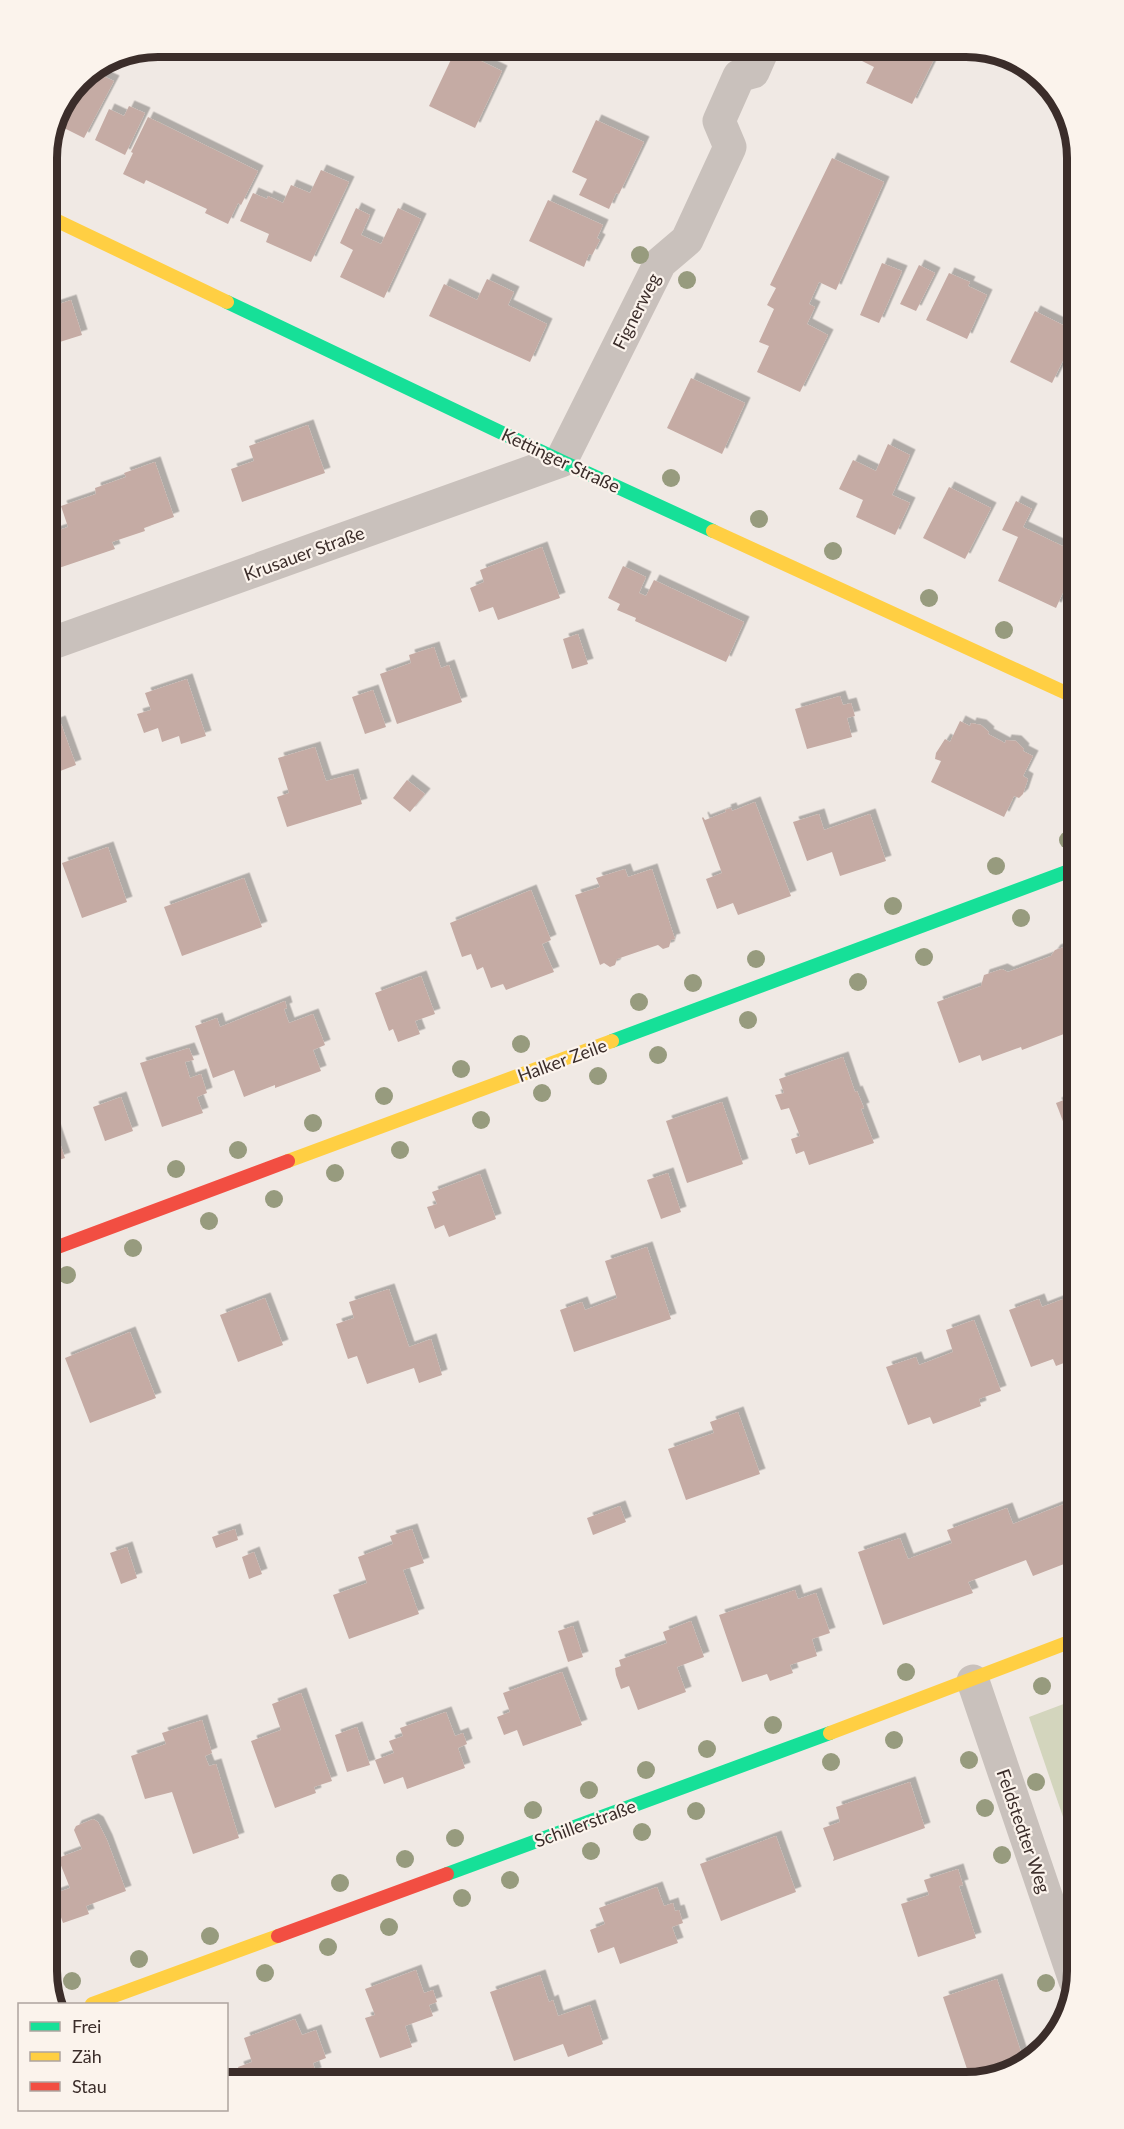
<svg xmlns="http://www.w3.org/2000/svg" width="1124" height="2129" font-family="Lato,sans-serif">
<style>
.green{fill:#d3d5bd}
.building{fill:#c5aba4;filter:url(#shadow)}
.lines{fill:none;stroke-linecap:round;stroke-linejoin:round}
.street{stroke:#c9c1bc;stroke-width:33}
.fast{stroke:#16e098;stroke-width:14}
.slow{stroke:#ffcf43;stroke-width:14}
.jam{stroke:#f24e42;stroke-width:14}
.tree{fill:#979b7e}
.labels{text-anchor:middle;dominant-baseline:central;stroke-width:4.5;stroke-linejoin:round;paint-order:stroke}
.street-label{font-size:18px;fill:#3b2d2a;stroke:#fbf3ec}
.rim{fill:none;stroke:#3b2d2a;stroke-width:8}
</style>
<defs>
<filter id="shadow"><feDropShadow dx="5.5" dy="-5.5" stdDeviation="0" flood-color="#0004"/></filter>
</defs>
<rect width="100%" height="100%" fill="#f0e9e4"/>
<polygon class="green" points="1077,1699 1077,1858 1029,1717"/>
<g class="building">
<polygon points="864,47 870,47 881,52 884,47 940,47 912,104 866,83 874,67 858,59"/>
<polygon points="962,47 974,47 999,56 996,63"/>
<polygon points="456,49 502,71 475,128 429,106"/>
<polygon points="92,71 114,81 84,138 62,127 64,124 60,122 79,79"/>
<polygon points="129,106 145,113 125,155 95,140 109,109 124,116"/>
<polygon points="148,117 258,171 241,205 238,203 228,224 205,213 207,209 146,180 144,184 123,174 133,153 131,152"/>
<polygon points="596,120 644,142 619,194 616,193 609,209 579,195 587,179 572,172"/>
<polygon points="832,158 884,182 836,290 819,282 809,304 815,307 807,324 828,335 800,392 757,372 769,346 759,342 774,309 767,305 776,288 770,285"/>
<polygon points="321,170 349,182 311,262 266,242 269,234 240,221 253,193 267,199 268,196 283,203 291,185 310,193"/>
<polygon points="548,200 603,225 597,238 600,240 592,255 589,254 584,267 529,241"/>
<polygon points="356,208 370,215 361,235 381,244 398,208 421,219 384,298 340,277 353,250 340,243"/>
<polygon points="882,263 902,271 879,323 860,315"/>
<polygon points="919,265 935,273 916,311 900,304"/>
<polygon points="949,273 970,282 968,286 987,295 967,339 926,320"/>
<polygon points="487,279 514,292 508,305 547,324 530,362 429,316 444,284 477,300"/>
<polygon points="71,300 82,335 47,346 47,308"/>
<polygon points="1035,311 1077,332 1052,383 1010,362"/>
<polygon points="691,378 745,403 722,454 667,428"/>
<polygon points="1077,412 1077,446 1065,440"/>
<polygon points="308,425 325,473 242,502 231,469 254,461 249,446"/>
<polygon points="888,444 910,455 892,495 910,503 895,535 856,517 863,500 839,489 853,460 876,471"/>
<polygon points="155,462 174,517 144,528 145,531 112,542 115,549 47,572 47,534 68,527 61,506 96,494 95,488 126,477 124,473"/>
<polygon points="949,487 991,508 965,559 923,538"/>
<polygon points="1016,501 1032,509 1023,527 1077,553 1077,561 1056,608 998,581 1018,537 1002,530"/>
<polygon points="542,547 560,598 498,620 493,607 479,612 470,588 484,582 480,570"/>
<polygon points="623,566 646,577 639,593 646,596 654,580 744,622 726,662 635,621 636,618 617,610 620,604 608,598"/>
<polygon points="578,634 588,664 572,669 563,639"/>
<polygon points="434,647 441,668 449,665 462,702 397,724 380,674 411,663 409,655"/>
<polygon points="187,679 206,736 181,744 179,736 162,742 158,728 144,733 137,714 151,710 145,693"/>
<polygon points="373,690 386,727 365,734 352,697"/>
<polygon points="840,696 843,705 851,703 855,716 847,718 852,737 807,749 795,709"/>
<polygon points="60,721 76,765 47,776 47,726"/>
<polygon points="960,721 970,726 971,723 981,725 989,732 988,734 1005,743 1006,740 1016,741 1024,749 1023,751 1033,756 1023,776 1028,779 1023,794 1019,798 1014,796 1004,817 931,782 941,761 935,759 936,753 945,739 950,742"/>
<polygon points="315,747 326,781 353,774 362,804 287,827 277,797 289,793 278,758"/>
<polygon points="407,780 425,794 410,812 393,798"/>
<polygon points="755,802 791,896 738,915 733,903 717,909 706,879 722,873 702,818 703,817 705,820 726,812 725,810 731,808 732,811"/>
<polygon points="819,814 824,830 870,814 886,861 840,876 832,852 807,861 793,822"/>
<polygon points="108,847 127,902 82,918 62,863"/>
<polygon points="625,869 628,877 652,869 675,939 671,940 669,947 663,949 658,945 617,959 615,965 610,967 604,963 600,965 575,895 600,887 596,878"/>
<polygon points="244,878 262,927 182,956 164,907"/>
<polygon points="531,890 551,940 542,944 554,972 506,990 503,984 491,988 483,967 477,970 471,954 462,957 450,923"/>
<polygon points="1070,945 1076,946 1077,950 1077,1029 1022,1050 1021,1047 982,1061 980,1055 959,1063 937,1002 981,986 984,975 1002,969 1008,972 1051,956 1055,950"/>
<polygon points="421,976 435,1014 415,1021 420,1034 398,1042 393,1029 389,1031 375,993"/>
<polygon points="285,1001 287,1008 284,1009 289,1023 313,1014 325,1045 313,1050 321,1071 275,1088 275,1085 244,1097 234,1070 213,1078 195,1026 217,1018 220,1027"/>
<polygon points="189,1048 194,1060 185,1062 190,1078 201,1074 207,1093 197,1097 203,1113 162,1127 140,1063"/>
<polygon points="843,1057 855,1092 857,1091 864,1108 861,1109 874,1143 809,1165 804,1151 796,1154 791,1139 800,1136 789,1108 781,1110 775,1095 784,1093 779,1079"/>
<polygon points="1077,1095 1077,1119 1064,1124 1056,1103"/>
<polygon points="121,1097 133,1131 105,1141 93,1107"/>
<polygon points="722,1102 743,1164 687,1183 666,1121"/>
<polygon points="47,1106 65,1158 53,1162 55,1169 47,1172"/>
<polygon points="668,1173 681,1212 661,1219 647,1180"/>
<polygon points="480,1174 496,1219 449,1237 444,1225 435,1229 427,1207 437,1204 432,1192"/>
<polygon points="647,1247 671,1319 574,1352 560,1310 582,1302 585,1310 617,1298 605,1261"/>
<polygon points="1077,1284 1077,1358 1056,1366 1053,1359 1031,1367 1009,1310 1039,1299 1042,1307 1076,1294 1073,1286"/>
<polygon points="389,1289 409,1347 431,1339 442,1375 419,1383 414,1368 367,1384 357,1356 348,1359 336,1324 354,1318 349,1302"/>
<polygon points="265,1298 283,1345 238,1362 220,1315"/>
<polygon points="974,1320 1001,1391 979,1399 981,1406 933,1424 930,1417 908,1425 886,1367 916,1357 919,1365 953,1352 946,1330"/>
<polygon points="130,1332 156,1398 90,1423 65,1358"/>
<polygon points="738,1412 760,1474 686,1500 668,1449 714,1433 710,1422"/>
<polygon points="1077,1499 1077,1559 1033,1576 1026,1560 968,1582 973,1593 883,1625 858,1552 900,1538 908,1559 952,1543 947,1530 1007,1508 1013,1524"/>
<polygon points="620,1506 626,1522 593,1535 587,1518"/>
<polygon points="235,1529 238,1540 216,1548 212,1537"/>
<polygon points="412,1529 424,1563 403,1570 419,1614 349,1639 333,1595 367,1583 358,1557 393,1544 390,1536"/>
<polygon points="127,1547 137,1578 121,1584 110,1553"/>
<polygon points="254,1552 262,1574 249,1579 242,1557"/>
<polygon points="795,1590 798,1599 816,1593 830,1633 812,1639 817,1656 790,1665 793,1673 770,1681 767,1674 742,1682 719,1615"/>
<polygon points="691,1621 704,1657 677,1667 686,1692 638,1710 629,1686 621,1689 616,1675 615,1668 621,1666 619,1660 667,1643 663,1632"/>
<polygon points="573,1626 583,1657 568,1662 558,1631"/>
<polygon points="562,1672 582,1725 523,1746 517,1730 504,1735 497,1717 510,1712 503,1693"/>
<polygon points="301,1693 332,1781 314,1787 316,1793 275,1808 251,1741 281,1730 272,1704"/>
<polygon points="446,1712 455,1736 463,1733 467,1744 458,1748 465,1768 407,1789 403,1777 384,1784 375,1760 394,1753 389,1741 403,1736 400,1728"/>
<polygon points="202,1720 212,1753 205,1756 209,1766 216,1764 239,1838 193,1854 172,1792 145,1799 131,1756 166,1744 162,1733"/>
<polygon points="357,1727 370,1765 347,1772 335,1735"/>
<polygon points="910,1782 925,1828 833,1861 834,1858 823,1828 840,1822 836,1807"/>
<polygon points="93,1819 98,1822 107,1840 126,1891 86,1906 89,1914 63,1923 53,1894 70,1888 58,1858 82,1849 74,1830 76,1826"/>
<polygon points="776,1836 796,1892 721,1921 700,1864"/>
<polygon points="958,1869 963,1885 959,1886 976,1938 918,1957 901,1904 929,1895 924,1880"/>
<polygon points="657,1887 664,1906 673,1903 675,1911 679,1910 683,1923 672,1927 678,1943 620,1964 614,1947 598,1953 590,1930 605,1924 599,1908"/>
<polygon points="416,1970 424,1993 433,1990 437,2002 429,2005 433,2016 405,2026 412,2047 380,2058 365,2018 375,2015 365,1989"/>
<polygon points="540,1975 549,2002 553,2000 558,2016 590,2005 603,2044 568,2057 563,2044 514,2061 490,1992"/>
<polygon points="997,1979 1024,2061 1020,2065 971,2081 943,1997"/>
<polygon points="295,2019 302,2035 316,2030 326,2058 313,2063 316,2073 290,2082 243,2082 238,2067 252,2062 244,2038"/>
</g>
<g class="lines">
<g class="street">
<polyline points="47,645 561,461 660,263 687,240 730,147 719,121 739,76 753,72 764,47"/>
<polyline points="973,1681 1075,1981"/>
</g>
<g class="fast">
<polyline points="227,302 561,461 713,531"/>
<polyline points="612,1041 1077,868"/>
<polyline points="447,1874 830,1733"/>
</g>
<g class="slow">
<polyline points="47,216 227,302"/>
<polyline points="713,531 1077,698"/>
<polyline points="288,1161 612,1041"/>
<polyline points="830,1733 1077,1639"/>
<polyline points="92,2004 278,1936"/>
</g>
<g class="jam">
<polyline points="47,1251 288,1161"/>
<polyline points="278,1936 447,1874"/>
</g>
</g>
<g class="tree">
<circle cx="640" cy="255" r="9"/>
<circle cx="687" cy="280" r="9"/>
<circle cx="671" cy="478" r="9"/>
<circle cx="759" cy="519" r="9"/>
<circle cx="833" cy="551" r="9"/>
<circle cx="929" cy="598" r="9"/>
<circle cx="1004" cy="630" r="9"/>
<circle cx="1068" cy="840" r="9"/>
<circle cx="996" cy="866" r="9"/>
<circle cx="893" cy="906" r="9"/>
<circle cx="1021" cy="918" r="9"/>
<circle cx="924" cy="957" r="9"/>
<circle cx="756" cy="959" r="9"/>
<circle cx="858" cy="982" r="9"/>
<circle cx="693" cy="983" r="9"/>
<circle cx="639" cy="1002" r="9"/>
<circle cx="748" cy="1020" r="9"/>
<circle cx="521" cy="1044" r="9"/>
<circle cx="658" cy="1055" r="9"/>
<circle cx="461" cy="1069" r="9"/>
<circle cx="598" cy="1076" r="9"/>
<circle cx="542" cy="1093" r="9"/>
<circle cx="384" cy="1096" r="9"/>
<circle cx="481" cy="1120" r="9"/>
<circle cx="313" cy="1123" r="9"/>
<circle cx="238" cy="1150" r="9"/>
<circle cx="400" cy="1150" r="9"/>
<circle cx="176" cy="1169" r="9"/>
<circle cx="335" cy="1173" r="9"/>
<circle cx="274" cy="1199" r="9"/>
<circle cx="209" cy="1221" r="9"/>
<circle cx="133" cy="1248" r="9"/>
<circle cx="67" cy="1275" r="9"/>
<circle cx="906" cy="1672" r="9"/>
<circle cx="1042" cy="1686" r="9"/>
<circle cx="773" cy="1725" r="9"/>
<circle cx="894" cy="1740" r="9"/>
<circle cx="707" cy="1749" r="9"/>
<circle cx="969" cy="1760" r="9"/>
<circle cx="831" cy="1762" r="9"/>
<circle cx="646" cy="1770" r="9"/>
<circle cx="1036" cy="1782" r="9"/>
<circle cx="589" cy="1790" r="9"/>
<circle cx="985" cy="1808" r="9"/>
<circle cx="533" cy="1810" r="9"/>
<circle cx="696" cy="1811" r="9"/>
<circle cx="642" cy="1832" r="9"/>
<circle cx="455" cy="1838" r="9"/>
<circle cx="591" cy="1851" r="9"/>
<circle cx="1002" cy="1855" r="9"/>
<circle cx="405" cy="1859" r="9"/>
<circle cx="510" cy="1880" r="9"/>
<circle cx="340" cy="1883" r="9"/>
<circle cx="462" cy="1898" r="9"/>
<circle cx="389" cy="1927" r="9"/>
<circle cx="210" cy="1936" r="9"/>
<circle cx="328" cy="1947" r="9"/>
<circle cx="139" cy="1959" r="9"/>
<circle cx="265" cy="1973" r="9"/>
<circle cx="72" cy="1981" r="9"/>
<circle cx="1046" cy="1983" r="9"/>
</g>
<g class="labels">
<g class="street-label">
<text transform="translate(636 311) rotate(-63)">Fignerweg</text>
<text transform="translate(561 460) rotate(25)">Kettinger Straße</text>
<text transform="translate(304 553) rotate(-20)">Krusauer Straße</text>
<text transform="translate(562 1060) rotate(-20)">Halker Zeile</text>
<text transform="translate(585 1823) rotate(-20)">Schillerstraße</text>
<text transform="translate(1024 1831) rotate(71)">Feldstedter Weg</text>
</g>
</g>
<path d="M0 0H1124V2129H0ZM158 57H966A101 101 0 0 1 1067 158V1971A101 101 0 0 1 966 2072H158A101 101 0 0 1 57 1971V158A101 101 0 0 1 158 57Z" fill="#fbf3ec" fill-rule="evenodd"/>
<path class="rim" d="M158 57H966A101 101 0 0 1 1067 158V1971A101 101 0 0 1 966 2072H158A101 101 0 0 1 57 1971V158A101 101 0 0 1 158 57Z"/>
<rect x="18" y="2003" width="210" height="108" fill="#fbf3ec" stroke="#aea49e" stroke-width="1.5"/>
<rect x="30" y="2022" width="30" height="9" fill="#16e098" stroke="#aea49e" stroke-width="1.5"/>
<text x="72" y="2033" font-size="18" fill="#3b2d2a">Frei</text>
<rect x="30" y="2052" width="30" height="9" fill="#ffcf43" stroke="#aea49e" stroke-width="1.5"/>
<text x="72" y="2063" font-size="18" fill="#3b2d2a">Zäh</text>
<rect x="30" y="2082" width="30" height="9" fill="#f24e42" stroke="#aea49e" stroke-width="1.5"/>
<text x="72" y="2093" font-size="18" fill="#3b2d2a">Stau</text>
</svg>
